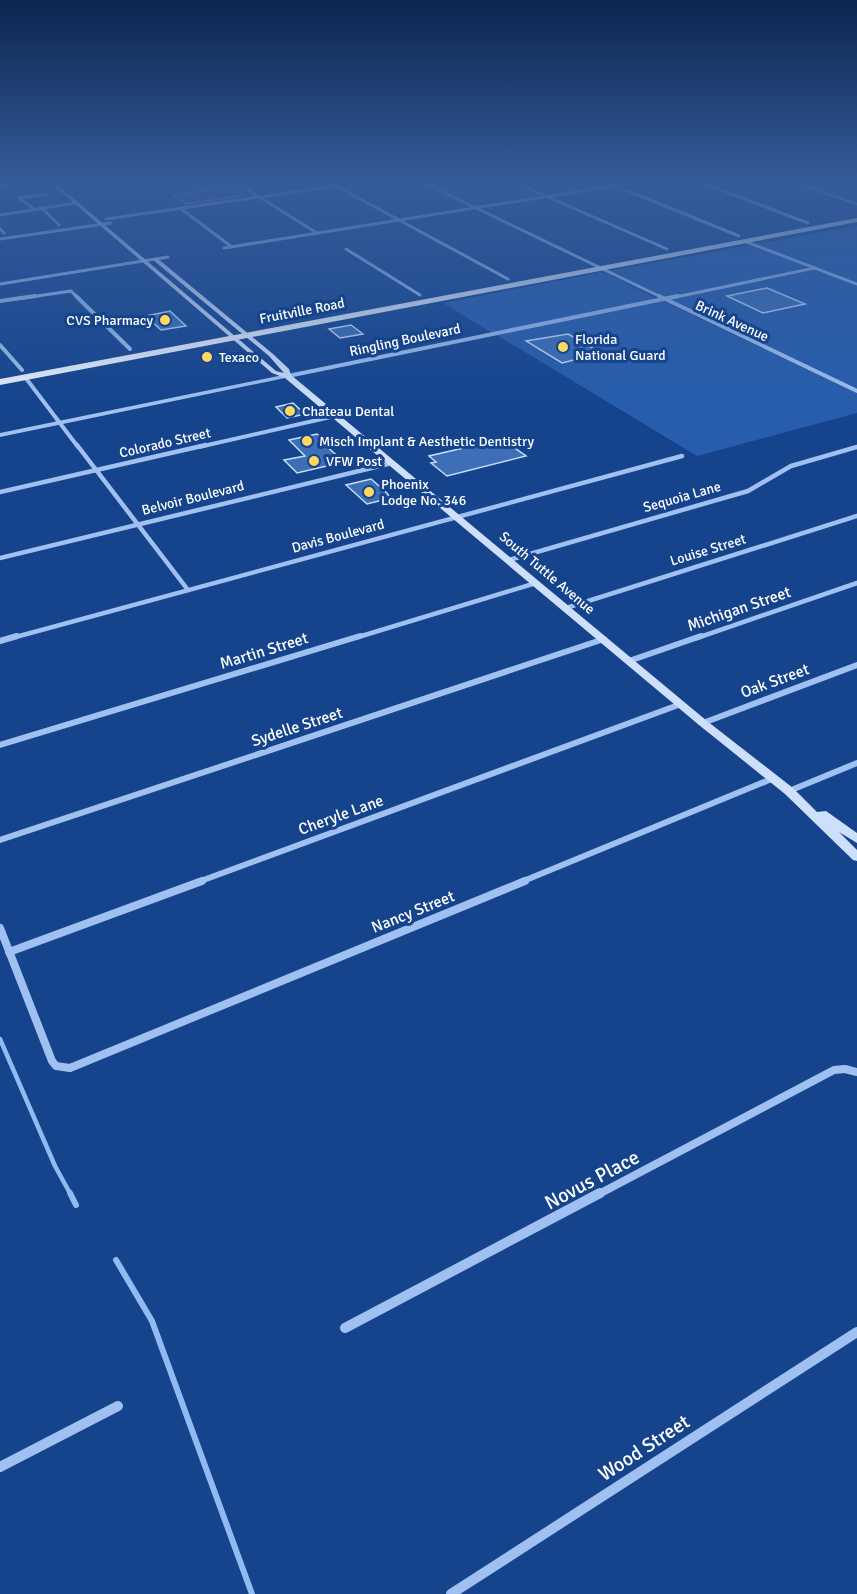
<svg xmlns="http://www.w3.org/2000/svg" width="857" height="1594" font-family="Signika,sans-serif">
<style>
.green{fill:#275dac}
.water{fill:#305389;stroke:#91baf3;stroke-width:1.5}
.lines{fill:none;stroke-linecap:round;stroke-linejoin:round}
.stream-far1{stroke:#91baf3;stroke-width:4.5}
.stream{stroke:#91baf3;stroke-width:6}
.building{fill:#3d6eb6;stroke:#c6dcfb;stroke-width:1.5}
.minor-far5{stroke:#9fc0f0;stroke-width:3}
.minor-far4{stroke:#9fc0f0;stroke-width:4}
.minor-far3{stroke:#9fc0f0;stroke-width:4.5}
.minor-far2{stroke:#9fc0f0;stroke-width:6}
.minor-far1{stroke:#9fc0f0;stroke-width:8}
.minor{stroke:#9fc0f0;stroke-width:10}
.tertiary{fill:#9fc0f0;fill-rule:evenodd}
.secondary{fill:#cddffb;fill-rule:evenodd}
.primary{fill:#e8f0ff;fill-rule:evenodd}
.poi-dot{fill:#ffd85e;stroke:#15448d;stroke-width:2}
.labels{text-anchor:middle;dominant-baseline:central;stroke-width:6;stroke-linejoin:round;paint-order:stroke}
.far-street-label{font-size:14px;fill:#fff;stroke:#15448d}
.far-poi-label{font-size:14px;fill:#fff;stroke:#15448d;text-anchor:start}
.street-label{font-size:16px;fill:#fff;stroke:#15448d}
.near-street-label{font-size:20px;fill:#fff;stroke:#15448d}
</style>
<rect width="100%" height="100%" fill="#15448d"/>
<g class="green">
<polygon points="857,226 857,282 756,244"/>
<polygon points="751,245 810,268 664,298 609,271"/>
<polygon points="815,270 857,285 857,389 669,300"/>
<polygon points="603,272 658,299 492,333 443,303"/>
<polygon points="663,301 857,393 857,413 697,456 497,335"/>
</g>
<polygon class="water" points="230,187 246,195 187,204 174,195"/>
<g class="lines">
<polyline class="stream-far1" points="0,1039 55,1166 71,1195"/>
<g class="stream">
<polyline points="70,1193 76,1205"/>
<polyline points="116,1260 152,1321 252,1594"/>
</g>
</g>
<g class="building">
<polygon points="767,288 805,304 763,313 727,296"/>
<polygon points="170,311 186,326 161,330 146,316"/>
<polygon points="351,325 363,334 340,338 329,329"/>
<polygon points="568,334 601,353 562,363 526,341"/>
<polygon points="293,403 305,414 287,418 276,407"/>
<polygon points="317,434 326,442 323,443 344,462 297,473 284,460 305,456 289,440"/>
<polygon points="502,439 526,456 447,476 431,463 436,462 429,456"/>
<polygon points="371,479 385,491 391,498 367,504 346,485"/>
</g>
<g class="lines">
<g class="minor-far5">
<polyline points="232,180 317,233"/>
<polyline points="325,180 508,279"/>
<polyline points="418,180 663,298"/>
<polyline points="509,180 667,249"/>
<polyline points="601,180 739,236"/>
<polyline points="694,180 808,223"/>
<polyline points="0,185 48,180"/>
<polyline points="180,208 232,247"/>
<polyline points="43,209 59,225"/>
<polyline points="35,210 19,198 46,194"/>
<polyline points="0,215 76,203"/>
<polyline points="106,219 335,186"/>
<polyline points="0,229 4,233"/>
<polyline points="0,239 111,223"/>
<polyline points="744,241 857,284"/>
<polyline points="224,248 650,180"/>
<polyline points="346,249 420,295"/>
<polyline points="0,284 168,257"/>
<polyline points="24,298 71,291 78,298"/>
<polyline points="671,298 815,268"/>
</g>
<g class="minor-far4">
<polyline points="76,296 130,349"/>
<polyline points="659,296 857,391"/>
<polyline points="0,301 35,296"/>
<polyline points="0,345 22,370"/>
<polyline points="288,376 678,296"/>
<polyline points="25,377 78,447"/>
<polyline points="199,447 335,416"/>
</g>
<g class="minor-far3">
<polyline points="77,445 188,590"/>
<polyline points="0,492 206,445"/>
<polyline points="0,558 392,463"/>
<polyline points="509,560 748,491 791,466 857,447"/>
<polyline points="566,608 857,516"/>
<polyline points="12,638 682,456"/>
<polyline points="355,638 536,583"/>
<polyline points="697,638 857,583"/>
</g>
<g class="minor-far2">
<polyline points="0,641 17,636"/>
<polyline points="629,661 701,636"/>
<polyline points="703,723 857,665"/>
<polyline points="0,745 360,636"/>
<polyline points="789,791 857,763"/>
<polyline points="0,840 604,639"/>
<polyline points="198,882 681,704"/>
<polyline points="521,882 774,778"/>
</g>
<g class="minor-far1">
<polyline points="0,928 52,1061 56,1066 70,1068 525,881"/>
<polyline points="9,952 202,881"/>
<polyline points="597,1195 834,1070 845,1069 857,1072"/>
</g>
<g class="minor">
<polyline points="345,1328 600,1193"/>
<polyline points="0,1467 118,1406"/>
<polyline points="451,1594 857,1332"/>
</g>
<g class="tertiary">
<polygon points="784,180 791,180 857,203 857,205"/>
<polygon points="288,374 290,375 290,377 0,437 0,433"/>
</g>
<polygon class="secondary" points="47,180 52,180 276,371 284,373 269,356 152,259 157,258 273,354 289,369 291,375 707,721 793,788 817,812 826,811 857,833 857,843 839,832 857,850 857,861 853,860 785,794 699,725 285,378 272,373"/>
<polygon class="primary" points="857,218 857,222 0,385 0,379"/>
</g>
<linearGradient id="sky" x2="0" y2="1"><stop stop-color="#0c254e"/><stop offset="0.45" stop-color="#355c9a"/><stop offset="1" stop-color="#355c9a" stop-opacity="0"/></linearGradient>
<rect width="857" height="403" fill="url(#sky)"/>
<g class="poi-dot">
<circle cx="165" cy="320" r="6"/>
<circle cx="563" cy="347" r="6"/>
<circle cx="207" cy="357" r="6"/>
<circle cx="290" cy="411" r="6"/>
<circle cx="307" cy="441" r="6"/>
<circle cx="314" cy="461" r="6"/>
<circle cx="369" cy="492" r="6"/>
</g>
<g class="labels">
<g class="far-street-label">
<text transform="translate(302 311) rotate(-11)">Fruitville Road</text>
<text transform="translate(732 321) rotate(25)">Brink Avenue</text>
<text transform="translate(405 340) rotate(-12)">Ringling Boulevard</text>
<text transform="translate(165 443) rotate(-13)">Colorado Street</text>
<text transform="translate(682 497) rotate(-16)">Sequoia Lane</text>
<text transform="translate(193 498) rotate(-14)">Belvoir Boulevard</text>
<text transform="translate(338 536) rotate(-15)">Davis Boulevard</text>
<text transform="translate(708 550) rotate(-17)">Louise Street</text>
<text transform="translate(547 573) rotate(40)">South Tuttle Avenue</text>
</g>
<g class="far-poi-label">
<text x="153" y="320" text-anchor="end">CVS Pharmacy</text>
<text x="575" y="339">Florida<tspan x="575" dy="16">National Guard</tspan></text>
<text x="219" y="357">Texaco</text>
<text x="302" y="411">Chateau Dental</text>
<text x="319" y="441">Misch Implant &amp; Aesthetic Dentistry</text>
<text x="326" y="461">VFW Post</text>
<text x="381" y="484">Phoenix<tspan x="381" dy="16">Lodge No. 346</tspan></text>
</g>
<g class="street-label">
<text transform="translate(739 609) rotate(-19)">Michigan Street</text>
<text transform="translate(264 651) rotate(-17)">Martin Street</text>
<text transform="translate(775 681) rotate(-20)">Oak Street</text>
<text transform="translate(297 727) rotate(-18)">Sydelle Street</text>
<text transform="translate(341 815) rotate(-20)">Cheryle Lane</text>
<text transform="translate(413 912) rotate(-22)">Nancy Street</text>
</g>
<g class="near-street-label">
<text transform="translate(592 1180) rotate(-28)">Novus Place</text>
<text transform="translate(644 1448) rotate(-33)">Wood Street</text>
</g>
</g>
</svg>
